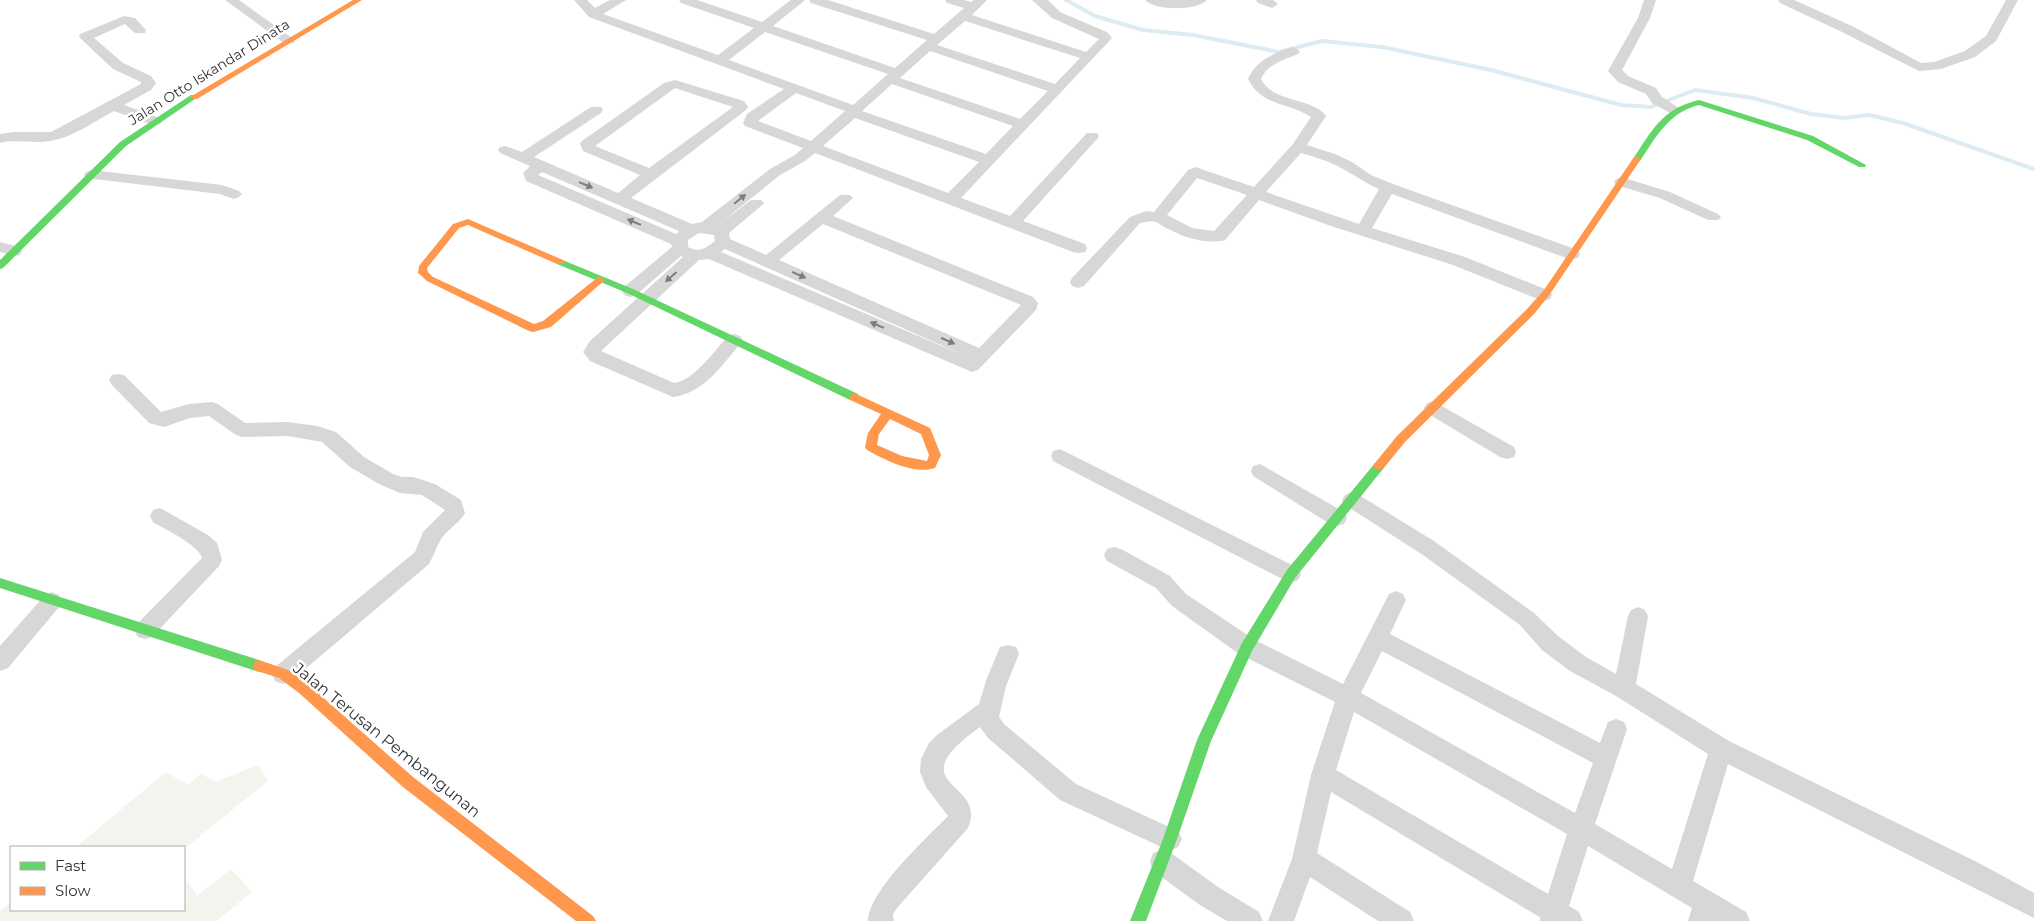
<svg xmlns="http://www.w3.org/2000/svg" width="2034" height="921" font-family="Montserrat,sans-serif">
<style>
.green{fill:#f1f5ed}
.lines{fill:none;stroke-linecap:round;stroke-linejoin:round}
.stream{stroke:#ddebf3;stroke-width:4}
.street{fill:#d7d7d7;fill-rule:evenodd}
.fast{fill:#63d668;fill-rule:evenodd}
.slow{fill:#ff974d;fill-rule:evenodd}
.oneway{fill:#7d7d7d}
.labels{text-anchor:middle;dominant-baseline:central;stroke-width:5;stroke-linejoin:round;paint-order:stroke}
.far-street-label{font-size:14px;fill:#333;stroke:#fff}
.street-label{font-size:16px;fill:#333;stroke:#fff}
</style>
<rect width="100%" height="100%" fill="#fff"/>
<g class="green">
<polygon points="258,765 268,781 184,849 184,847 76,847 166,772 188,785 201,774 216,782"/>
<polygon points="231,869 252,892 216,921 0,921 0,911 11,902 11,910 184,910 184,877 197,896"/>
</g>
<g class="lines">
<polyline class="stream" points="1066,0 1095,16 1143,30 1193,35 1279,52 1322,41 1382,47 1491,70 1621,105 1651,107 1695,90 1753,98 1811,114 1845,118 1869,115 1903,123 2034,169"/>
<g class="street">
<polygon points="225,0 239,0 295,40 294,43 284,43"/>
<path d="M 574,0 L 587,0 L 595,8 L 610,0 L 626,0 L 603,14 L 718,55 L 754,28 L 681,3 L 679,0 L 697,0 L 762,22 L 791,0 L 805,0 L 773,26 L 895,68 L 927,40 L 811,3 L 809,0 L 828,0 L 934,34 L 964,8 L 947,3 L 945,0 L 964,0 L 971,2 L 974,0 L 987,0 L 972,15 L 1086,52 L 1099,39 L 1052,18 L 1032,0 L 1048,0 L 1060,12 L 1107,32 L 1112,38 L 961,198 L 1010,216 L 1087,133 L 1097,133 L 1099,136 L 1097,139 L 1023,221 L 1085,244 L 1087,248 L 1085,252 L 1079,253 L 1073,252 L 815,153 L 805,161 L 780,175 L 718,225 L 751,200 L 761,200 L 764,203 L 761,206 L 729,233 L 730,239 L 766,255 L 840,195 L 850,195 L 853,198 L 833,216 L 1033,297 L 1038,303 L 1036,310 L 978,370 L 972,372 L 709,259 L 699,260 L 601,351 L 674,383 C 694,381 715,350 728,336 L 734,334 L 740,336 L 743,340 L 740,344 C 721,366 704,393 673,397 L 590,361 L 583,352 L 590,341 L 683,257 L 681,256 L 636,295 L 630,297 L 624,295 L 622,291 L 624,287 L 672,247 L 671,244 L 526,181 L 523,173 L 530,166 L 500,153 L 498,150 L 500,147 L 505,146 L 522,152 L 591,107 L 601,107 L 603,110 L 601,113 L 534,157 L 618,193 L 640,175 L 583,151 L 580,144 L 582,141 L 664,83 L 675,80 L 744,101 L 748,107 L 746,110 L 631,198 L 692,224 L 702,222 L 770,169 L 795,155 L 803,148 L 745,126 L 743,123 L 747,114 L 784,89 L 589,17 ZM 965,21 L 1080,58 L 1055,84 L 937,45 ZM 765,32 L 888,74 L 853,105 L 729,60 ZM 930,51 L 1048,91 L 1020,119 L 900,78 ZM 892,84 L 1013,126 L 986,154 L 862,111 ZM 675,88 L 733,107 L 649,168 L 595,146 ZM 796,93 L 845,111 L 811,141 L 758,121 ZM 855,118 L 979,162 L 948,193 L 823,146 ZM 542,172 L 679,231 L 676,234 L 538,175 ZM 823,224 L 1021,305 L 979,348 L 779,260 ZM 699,233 L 714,235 L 715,241 C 706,248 699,253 688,247 L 688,240 ZM 725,249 L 970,358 L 721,252 Z"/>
<path d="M 1145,0 L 1207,0 C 1197,11 1155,11 1145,0 Z"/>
<polygon points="1256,0 1273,0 1278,4 1272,8 1258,3"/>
<polygon points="1644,0 1656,0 1650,18 1622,70 1628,76 1656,88 1662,97 1682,110 1680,113 1670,113 1652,103 1646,94 1618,82 1608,71 1638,18"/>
<polygon points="1778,0 1794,0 1852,26 1921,63 1934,62 1965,51 1986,36 2006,0 2018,0 1996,41 1975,57 1941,69 1919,71 1842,32 1780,3"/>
<path d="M 124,16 L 135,18 L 146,30 L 145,33 L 135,33 L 125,24 L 94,38 L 123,63 L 151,76 L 156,83 L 151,90 L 124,105 L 160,118 L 162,121 L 160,124 L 150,124 L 114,111 C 95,121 72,138 50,141 C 33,144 17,139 0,143 L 0,134 L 14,132 L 51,132 L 141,84 L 141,82 L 113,69 L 79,37 L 80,34 Z"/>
<path d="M 1293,47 L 1300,51 L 1298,54 C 1284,60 1267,64 1261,79 C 1274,104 1312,97 1326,116 L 1307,145 L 1335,154 L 1352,162 L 1371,175 L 1393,184 L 1578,250 L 1580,254 L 1578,258 L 1572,259 L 1566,258 L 1392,194 L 1372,228 L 1465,257 L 1550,291 L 1552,295 L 1550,299 L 1544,301 L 1538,299 L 1453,265 L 1331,226 L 1259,200 L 1225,240 C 1206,245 1183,237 1166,228 C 1163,227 1159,223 1156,222 C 1151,220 1145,222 1140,223 L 1084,286 L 1078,288 L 1072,286 L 1070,282 L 1072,278 L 1130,217 L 1146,211 L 1154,212 L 1188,170 L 1196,167 L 1201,169 L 1254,187 L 1293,144 L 1311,117 C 1289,102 1262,107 1248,79 C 1255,61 1275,52 1293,47 ZM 1301,153 C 1315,157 1329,161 1341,168 C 1355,175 1365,183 1379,189 L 1359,224 L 1266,192 ZM 1197,178 L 1247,195 L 1214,231 L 1192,228 L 1167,215 Z"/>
<polygon points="91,170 222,185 239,191 242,194 239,197 234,199 220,194 86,178 84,175 86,172"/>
<polygon points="1621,177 1670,192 1718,214 1721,217 1718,220 1708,220 1660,198 1616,185 1614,182 1616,179"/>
<polygon points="0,242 20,247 22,251 20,255 14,256 0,252"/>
<path d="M 118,374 L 124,375 L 161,412 L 189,404 L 212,402 L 218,404 L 245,423 L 288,422 L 317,426 L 336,432 L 364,457 L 393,474 L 402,477 L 413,477 L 435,484 L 461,500 L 465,513 C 459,524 446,530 440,541 C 436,548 433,557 429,564 L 291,681 L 283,684 L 275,681 L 272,674 L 275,667 L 415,552 L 423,532 L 445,510 L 422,495 L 400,493 L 379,484 L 350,467 L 322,442 L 288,436 L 242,437 L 236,435 L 209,416 L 190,418 L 164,427 L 149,423 L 112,385 L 109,380 L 112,375 Z"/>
<polygon points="1433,401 1514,447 1516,452 1514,457 1507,459 1500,457 1427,413 1424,408 1427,403"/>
<polygon points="1060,449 1298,568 1301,574 1298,580 1291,583 1284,580 1053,461 1051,456 1053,451"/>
<polygon points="1260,464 1344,512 1347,518 1344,524 1337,526 1330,524 1253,476 1251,471 1253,466"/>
<path d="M 1352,492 L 1359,495 L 1434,541 L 1534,613 L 1558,636 L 1586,657 L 1616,674 L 1628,616 L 1631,610 L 1638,607 L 1645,610 L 1648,616 L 1636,684 L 1729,741 L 1979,863 L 2034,893 L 2034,918 L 1728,764 L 1693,881 L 1746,912 L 1750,921 L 1688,921 L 1692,908 L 1588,846 L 1569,906 L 1579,912 L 1583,921 L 1539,921 L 1541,918 L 1331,792 L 1317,853 L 1410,912 L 1414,921 L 1378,921 L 1310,877 L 1294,921 L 1268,921 L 1292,859 L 1311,775 L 1335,702 L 1239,654 L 1172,606 L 1156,588 L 1107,561 L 1104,555 L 1107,549 L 1114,547 L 1121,549 L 1170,576 L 1186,594 L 1255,640 L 1343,684 L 1389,594 L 1396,591 L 1403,594 L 1406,600 L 1390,634 L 1600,743 L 1608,722 L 1616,719 L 1624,722 L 1627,729 L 1595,824 L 1672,869 L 1708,754 L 1616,696 L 1570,671 L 1542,650 L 1520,625 L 1420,553 L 1345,505 L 1342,500 L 1345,495 ZM 1382,651 L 1593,763 L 1575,813 L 1361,693 ZM 1354,712 L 1567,834 L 1548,894 L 1336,770 Z"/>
<path d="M 160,508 L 208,535 L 217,543 L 222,560 L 219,566 L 152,637 L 145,639 L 138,637 L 134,630 L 138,623 L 202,558 C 199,545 164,529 153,522 L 150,516 L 153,510 Z"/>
<polygon points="52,592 59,595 62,601 59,607 8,668 0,671 0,646 45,595"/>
<path d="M 1008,645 L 1016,647 L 1019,654 L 1006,686 L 999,717 L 1004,724 L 1076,784 L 1178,831 L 1182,839 L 1178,847 L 1170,851 L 1060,800 L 988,738 L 980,727 C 895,788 989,780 968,828 L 897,908 L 893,914 L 894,921 L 868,921 C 869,890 926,839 948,816 L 926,787 L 920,772 L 921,759 L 929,743 L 937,735 L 979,704 L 987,678 L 1000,647 Z"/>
<polygon points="1162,850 1171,853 1218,887 1259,912 1263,921 1227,921 1200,905 1153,871 1150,862 1153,853"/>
</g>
<g class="fast">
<polygon points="191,95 194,95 198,97 126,146 3,268 0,269 0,260 120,142"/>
<path d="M 1699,100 L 1813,136 L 1866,165 L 1865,167 L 1859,167 L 1807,140 L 1699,105 C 1669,112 1656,137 1640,161 L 1634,161 L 1633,159 C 1652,130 1663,108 1699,100 Z"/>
<polygon points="560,259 633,289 858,394 859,397 858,400 850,400 627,293 557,264 555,262"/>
<polygon points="1379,462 1383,463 1385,466 1383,469 1295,578 1252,651 1211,741 1177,839 1146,921 1130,921 1163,839 1197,740 1242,643 1287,570 1375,463"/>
<polygon points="0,578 259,660 264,662 265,666 264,670 259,672 0,588"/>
</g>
<g class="slow">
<polygon points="353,0 362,0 197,99 194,99 190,97"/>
<polygon points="1637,156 1641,159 1550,294 1535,313 1405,442 1383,469 1375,469 1373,466 1375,463 1397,436 1527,309 1544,290 1634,157"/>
<polygon points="468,219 563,260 565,262 563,264 557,264 468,225 459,228 427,268 428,272 433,277 534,324 543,321 597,278 600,277 605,280 551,327 533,332 529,331 427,281 418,273 419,266 453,224"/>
<path d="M 854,393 L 930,428 L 941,455 L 935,468 C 914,475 885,460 867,450 L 865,447 L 868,433 L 881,414 L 850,400 L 849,397 ZM 890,419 L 921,434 L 929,455 L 927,461 L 902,456 L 877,445 L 879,434 Z"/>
<polygon points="259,660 288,670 309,685 413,777 593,916 596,921 576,921 403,787 299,693 279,678 254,670 253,666 254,662"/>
</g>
</g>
<defs><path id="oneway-solid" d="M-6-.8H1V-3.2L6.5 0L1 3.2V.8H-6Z" transform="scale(1.25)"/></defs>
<g class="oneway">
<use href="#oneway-solid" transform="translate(586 185) rotate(23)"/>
<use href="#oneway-solid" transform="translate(740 199) rotate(-39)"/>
<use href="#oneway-solid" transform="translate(634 222) rotate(-157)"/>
<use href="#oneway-solid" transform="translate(799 275) rotate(24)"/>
<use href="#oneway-solid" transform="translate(671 277) rotate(139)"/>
<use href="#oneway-solid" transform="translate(877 325) rotate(-157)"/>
<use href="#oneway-solid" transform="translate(948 341) rotate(24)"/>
</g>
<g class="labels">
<g class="far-street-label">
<text transform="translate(209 72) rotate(-32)">Jalan Otto Iskandar Dinata</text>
</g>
<g class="street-label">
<text transform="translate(387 740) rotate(39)">Jalan Terusan Pembangunan</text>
</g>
</g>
<rect x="10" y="846" width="175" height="65" fill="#ffffff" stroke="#adadad"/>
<rect x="20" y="862" width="25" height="8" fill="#63d668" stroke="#adadad"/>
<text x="55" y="871" font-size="15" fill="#333333">Fast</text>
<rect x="20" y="887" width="25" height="8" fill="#ff974d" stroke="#adadad"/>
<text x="55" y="896" font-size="15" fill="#333333">Slow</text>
</svg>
